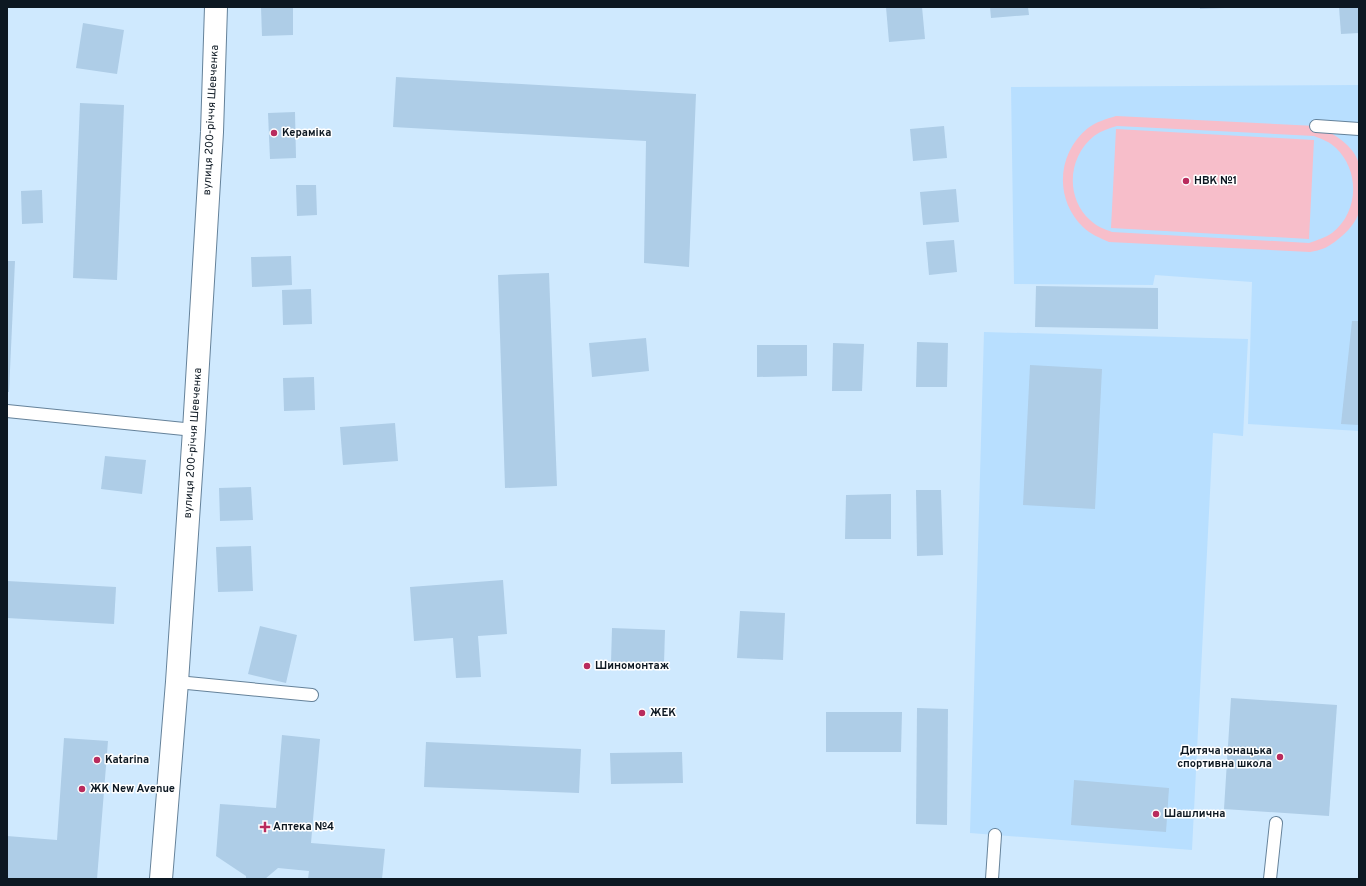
<svg xmlns="http://www.w3.org/2000/svg" width="1366" height="886" font-family="Overpass,sans-serif">
<style>
.built{fill:#b8dfff}
.green{fill:#f7beca;fill-rule:evenodd}
.building{fill:#aecde7}
.lines{fill:none;stroke-linecap:round;stroke-linejoin:round}
.service-casing{stroke:#65829a;stroke-width:14}
.minor-casing{stroke:#65829a;stroke-width:24}
.service{stroke:#fff;stroke-width:12}
.minor{stroke:#fff;stroke-width:22}
.poi-dot{fill:#b92b5d;stroke:#fff;stroke-width:1.5}
.labels{text-anchor:middle;dominant-baseline:central;stroke-width:3;stroke-linejoin:round;paint-order:stroke}
.street-label{font-size:11px;fill:#0d1822;stroke:#fff}
.poi-label{font-size:11px;font-weight:bold;fill:#0d1822;stroke:#fff;text-anchor:start}
</style>
<rect width="100%" height="100%" fill="#cfe9fe"/>
<g class="built">
<polygon points="1359,85 1359,431 1248,424 1252,282 1155,275 1153,285 1014,284 1011,87"/>
<polygon points="984,332 1248,339 1243,436 1213,433 1192,850 970,833"/>
</g>
<g class="green">
<path d="M 1116,116 L 1316,126 C 1333,133 1354,145 1359,164 C 1361,171 1359,181 1359,189 C 1359,196 1360,204 1359,211 C 1357,225 1337,242 1325,248 C 1320,250 1315,251 1310,252 L 1109,242 C 1100,238 1090,234 1083,227 C 1054,199 1057,153 1088,128 C 1096,122 1106,119 1116,116 ZM 1117,126 L 1314,136 C 1322,139 1330,142 1336,148 C 1360,171 1359,212 1332,233 C 1325,238 1317,240 1309,243 L 1112,232 C 1104,229 1096,226 1090,220 C 1065,197 1068,157 1094,136 C 1101,131 1109,128 1117,126 Z"/>
<polygon points="1116,129 1314,140 1309,239 1111,228"/>
</g>
<g class="building">
<polygon points="261,7 293,7 293,35 262,36"/>
<polygon points="886,7 922,7 925,39 889,42"/>
<polygon points="990,7 1028,7 1029,15 991,18"/>
<polygon points="1200,7 1225,7 1225,8 1200,9"/>
<polygon points="1339,7 1359,7 1359,33 1341,34"/>
<polygon points="83,23 124,30 117,74 76,68"/>
<polygon points="396,77 696,94 689,267 644,263 646,141 393,127"/>
<polygon points="80,103 124,105 117,280 73,278"/>
<polygon points="295,112 296,158 270,159 268,113"/>
<polygon points="944,126 947,158 913,161 910,129"/>
<polygon points="296,185 316,185 317,215 297,216"/>
<polygon points="956,189 959,222 923,225 920,192"/>
<polygon points="42,190 43,223 22,224 21,191"/>
<polygon points="954,240 957,272 929,275 926,242"/>
<polygon points="291,256 292,285 252,287 251,257"/>
<polygon points="7,261 15,261 9,392 7,392"/>
<polygon points="549,273 557,486 505,488 498,275"/>
<polygon points="1036,286 1158,288 1158,329 1035,327"/>
<polygon points="311,289 312,324 283,325 282,290"/>
<polygon points="1352,321 1359,321 1359,425 1341,424"/>
<polygon points="646,338 649,371 592,377 589,343"/>
<polygon points="917,342 948,343 947,387 916,387"/>
<polygon points="833,343 864,344 862,391 832,391"/>
<polygon points="757,345 807,345 807,376 757,377"/>
<polygon points="1030,365 1102,369 1095,509 1023,505"/>
<polygon points="314,377 315,410 284,411 283,378"/>
<polygon points="395,423 398,461 343,465 340,427"/>
<polygon points="105,456 146,460 142,494 101,489"/>
<polygon points="251,487 253,520 220,521 219,488"/>
<polygon points="916,490 941,490 943,555 917,556"/>
<polygon points="891,494 891,539 845,539 846,495"/>
<polygon points="251,546 253,591 218,592 216,547"/>
<polygon points="503,580 507,634 478,636 481,677 456,678 453,638 414,641 410,587"/>
<polygon points="7,581 116,587 114,624 7,618"/>
<polygon points="740,611 785,613 783,660 737,658"/>
<polygon points="260,626 297,635 286,683 248,674"/>
<polygon points="612,628 665,630 664,664 611,663"/>
<polygon points="1231,698 1337,705 1329,816 1224,809"/>
<polygon points="917,708 948,709 947,825 916,824"/>
<polygon points="826,712 902,712 901,752 826,752"/>
<polygon points="282,735 320,739 311,843 385,849 382,879 308,879 309,871 278,868 265,879 246,879 246,876 216,856 220,804 276,808"/>
<polygon points="64,738 108,741 97,879 7,879 7,836 57,840"/>
<polygon points="426,742 581,749 579,793 424,787"/>
<polygon points="682,752 683,783 611,784 610,753"/>
<polygon points="1074,780 1169,788 1166,832 1071,825"/>
</g>
<g class="lines">
<g class="service-casing">
<g id="service">
<polyline points="1316,126 1359,129"/>
<polyline points="7,411 194,430"/>
<polyline points="177,682 312,695"/>
<polyline points="992,879 995,835"/>
<polyline points="1270,879 1276,823"/>
</g>
</g>
<g class="minor-casing">
<polyline id="minor" points="161,879 177,682 194,430 212,132 216,7"/>
</g>
<use href="#service" class="service"/>
<use href="#minor" class="minor"/>
</g>
<g class="poi-dot">
<circle cx="274" cy="133" r="4"/>
<circle cx="1186" cy="181" r="4"/>
<circle cx="587" cy="666" r="4"/>
<circle cx="642" cy="713" r="4"/>
<circle cx="1280" cy="757" r="4"/>
<circle cx="97" cy="760" r="4"/>
<circle cx="82" cy="789" r="4"/>
<circle cx="1156" cy="814" r="4"/>
<path d="M263 821h4v4h4v4h-4v4h-4v-4h-4v-4h4z"/>
</g>
<g class="labels">
<g class="street-label">
<text transform="translate(211 120) rotate(-87)">вулиця 200-річчя Шевченка</text>
<text transform="translate(193 443) rotate(-86)">вулиця 200-річчя Шевченка</text>
</g>
<g class="poi-label">
<text x="282" y="133">Кераміка</text>
<text x="1194" y="181">НВК №1</text>
<text x="595" y="666">Шиномонтаж</text>
<text x="650" y="713">ЖЕК</text>
<text x="1272" y="751" text-anchor="end">Дитяча юнацька<tspan x="1272" dy="13">спортивна школа</tspan></text>
<text x="105" y="760">Katarina</text>
<text x="90" y="789">ЖК New Avenue</text>
<text x="1164" y="814">Шашлична</text>
<text x="273" y="827">Аптека №4</text>
</g>
</g>
<rect width="1366" height="886" fill="none" stroke="#0d1822" stroke-width="16"/>
</svg>
